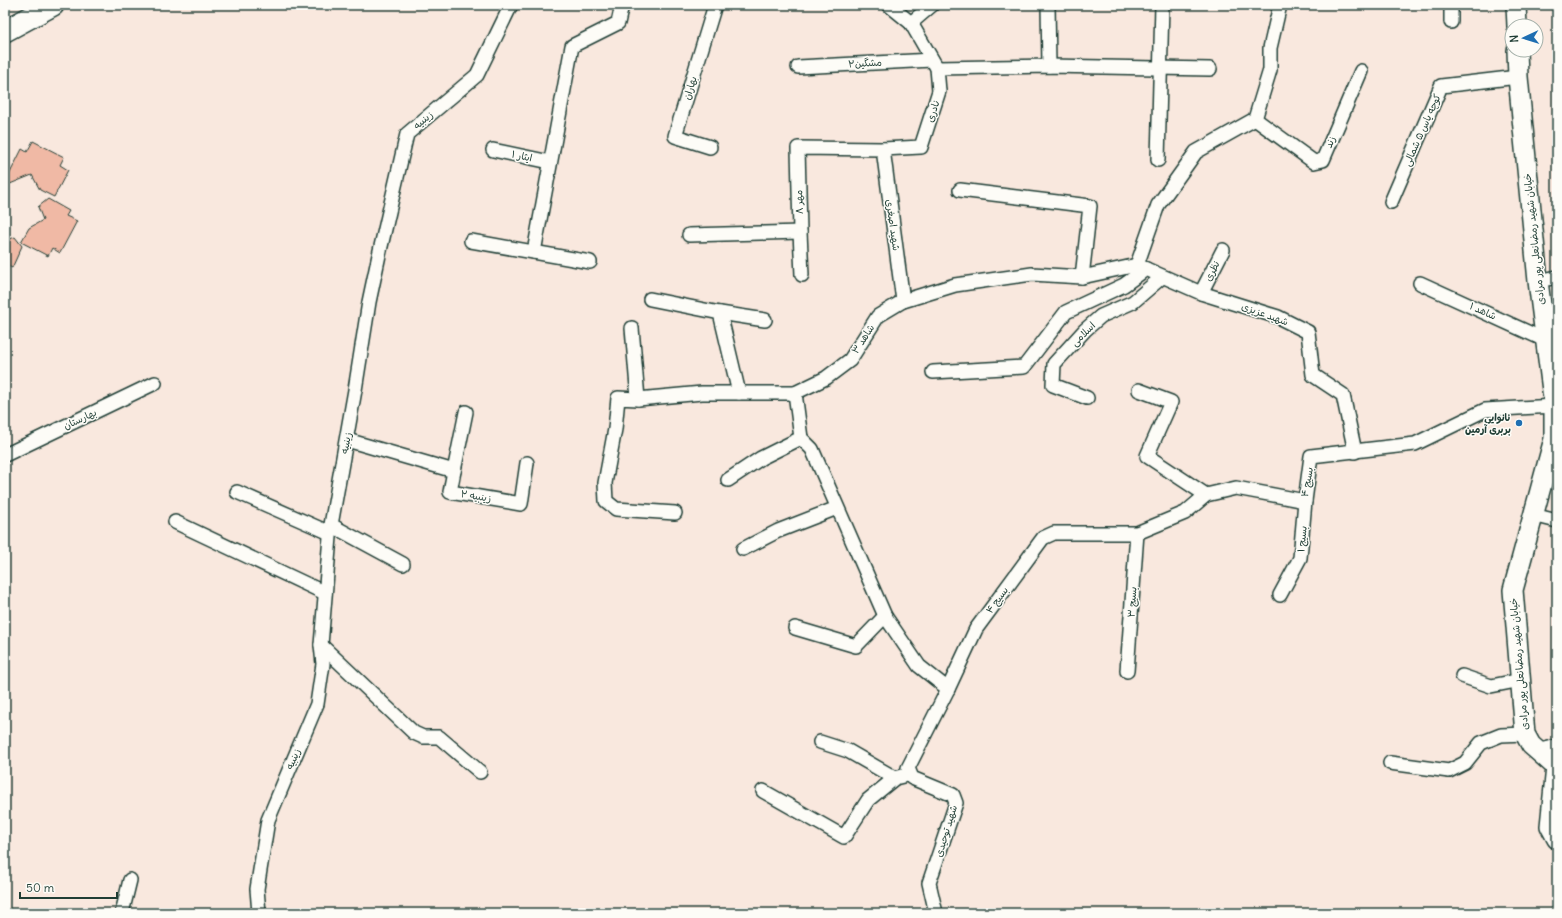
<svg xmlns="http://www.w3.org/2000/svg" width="1562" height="918" font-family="Delius,'Playpen Sans Arabic',sans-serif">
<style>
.building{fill:#f0b9a5;stroke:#1f3d34}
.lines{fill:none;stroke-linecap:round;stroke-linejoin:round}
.street-casing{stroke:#1f3d34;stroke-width:16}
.secondary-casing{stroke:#1f3d34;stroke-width:22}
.primary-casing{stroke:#1f3d34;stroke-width:24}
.street{stroke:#fdfcf7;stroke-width:13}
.secondary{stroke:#fdfcf7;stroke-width:19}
.primary{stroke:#fdfcf7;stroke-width:21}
.poi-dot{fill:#1f6fb2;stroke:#fdfcf7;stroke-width:1.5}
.labels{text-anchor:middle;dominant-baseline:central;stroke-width:3;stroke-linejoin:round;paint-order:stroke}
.street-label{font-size:10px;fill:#1f3d34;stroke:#fdfcf7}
.poi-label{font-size:10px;font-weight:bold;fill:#1f3d34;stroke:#fdfcf7;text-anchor:end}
</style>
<rect width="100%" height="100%" fill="#f9e8de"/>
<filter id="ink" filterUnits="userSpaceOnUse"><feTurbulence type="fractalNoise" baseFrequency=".025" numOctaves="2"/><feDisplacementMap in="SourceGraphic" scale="8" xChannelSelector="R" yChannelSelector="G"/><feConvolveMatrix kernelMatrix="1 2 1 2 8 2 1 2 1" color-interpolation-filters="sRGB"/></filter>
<g filter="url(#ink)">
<g class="building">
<polygon points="33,141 64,157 60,165 68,170 54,197 40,190 32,175 5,186 5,183 22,149 27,152"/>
<polygon points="48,199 69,211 66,216 77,221 60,253 52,248 48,256 21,242 29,228 43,220 38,207"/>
<polygon points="15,237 22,246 12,268 5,264 5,241"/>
</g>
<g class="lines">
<g class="street-casing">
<g id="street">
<polyline points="1048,5 1049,66"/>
<polyline points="1451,22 1451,5"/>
<polyline points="911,23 932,5"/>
<polyline points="798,67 932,60"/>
<polyline points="937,68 1049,66 1210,69"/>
<polyline points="1255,119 1314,162 1323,160 1361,71"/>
<polyline points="710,147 675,136 715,5"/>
<polyline points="883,149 903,301"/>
<polyline points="493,150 550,162"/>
<polyline points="1158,160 1162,5"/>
<polyline points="960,190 1090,206 1082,277"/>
<polyline points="1391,202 1441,86 1518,77"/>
<polyline points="800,232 802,275"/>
<polyline points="689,235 800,232 798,148 883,149 921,147 939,91 937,68 911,23 889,5"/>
<polyline points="471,241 590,262"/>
<polyline points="534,252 572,46 618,23 622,5"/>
<polyline points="1137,265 1201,293 1278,317 1308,332 1313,375 1343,395 1355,452"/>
<polyline points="1137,265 1158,205 1196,152 1255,119 1270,70 1270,48 1280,5"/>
<polyline points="1538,281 1557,277"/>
<polyline points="1420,283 1545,340"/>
<polyline points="1201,293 1223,250"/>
<polyline points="650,299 720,313 739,393"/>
<polyline points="720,313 765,320"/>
<polyline points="632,328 638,399"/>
<polyline points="933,372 1024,367 1066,312 1124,285 1146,269"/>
<polyline points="1139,390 1171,402 1147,456 1206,495"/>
<polyline points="795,393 801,438 812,449 885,616 919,666 948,689 976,629 1043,538 1054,533 1137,533 1185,513 1206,495 1236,488 1305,501 1311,456 1415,444 1485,410 1554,406"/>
<polyline points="1087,398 1053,385 1054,364 1085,330 1101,316 1133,302 1162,277"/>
<polyline points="347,440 454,471 450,492 521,504 527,463"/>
<polyline points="5,455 155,383"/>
<polyline points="454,471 466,412"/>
<polyline points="728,480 761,458 801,438"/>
<polyline points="237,492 330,533"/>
<polyline points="675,513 616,509 606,501 605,483 615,429 618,398 638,399 702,393 795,393 826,378 850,360 878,316 903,301 955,285 1032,274 1082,277 1137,265"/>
<polyline points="1533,515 1557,521"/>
<polyline points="175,522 325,593"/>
<polyline points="331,525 403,564"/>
<polyline points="743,549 778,531 837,508"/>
<polyline points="1280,595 1300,558 1305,501"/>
<polyline points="795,628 856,646 885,616"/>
<polyline points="321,645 414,733 423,737 439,737 480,772"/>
<polyline points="1127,671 1137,533"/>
<polyline points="1462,676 1491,686 1521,680"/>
<polyline points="820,742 848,751 895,778 903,776"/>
<polyline points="1537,751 1557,746"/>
<polyline points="1390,763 1449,771 1465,763 1481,743 1501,735 1525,734"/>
<polyline points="763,791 844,837 868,800 895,778"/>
<polyline points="122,913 130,880"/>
<polyline points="259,913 257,889 268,820 317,704 323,664 321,645 331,525 355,390 369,302 379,255 407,134 477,75 511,5"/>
<polyline points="936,913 929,883 956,803 953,795 912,778 908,768 948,689"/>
</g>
</g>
<g class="secondary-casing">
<g id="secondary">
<polyline points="1516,5 1517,26"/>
<polyline points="1517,50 1518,77 1538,281 1554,406 1554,439 1513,590 1525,734 1531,745 1556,767 1550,826 1557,839"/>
</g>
</g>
<g class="primary-casing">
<polyline id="primary" points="5,31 53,5"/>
</g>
<use href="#street" class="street"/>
<use href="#secondary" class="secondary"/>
<use href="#primary" class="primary"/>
</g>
</g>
<circle class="poi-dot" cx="1519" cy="423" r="4"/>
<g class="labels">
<g class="street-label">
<text transform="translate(865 63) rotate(-3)">مشگین۲</text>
<text transform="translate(690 88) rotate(-73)">بهاران</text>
<text transform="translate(933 111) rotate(-72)">نادری</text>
<text transform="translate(423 120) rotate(-40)">زینبیه</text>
<text transform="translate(1422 130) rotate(-66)">کوچه یاس ۵ شمالی</text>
<text transform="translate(1330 142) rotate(-67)">زند</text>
<text transform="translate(522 156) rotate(12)">ایثار ۱</text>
<text transform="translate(799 202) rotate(-92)">مهر ۸</text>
<text transform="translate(893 225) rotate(82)">شهید اصغری</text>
<text transform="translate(1534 239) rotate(-96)">خیابان شهید رمضانعلی پور مرادی</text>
<text transform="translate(1212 271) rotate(-63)">نظری</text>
<text transform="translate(1483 311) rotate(24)">شاهد ۱</text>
<text transform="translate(1265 314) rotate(20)">شهید عزیزی</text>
<text transform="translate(1083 334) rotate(-44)">اسلامی</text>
<text transform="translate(863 339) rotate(-57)">شاهد ۳</text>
<text transform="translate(80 419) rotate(-25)">بهارستان</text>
<text transform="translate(346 443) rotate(-80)">زینبیه</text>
<text transform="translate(1307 482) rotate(-80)">بسیج ۴</text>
<text transform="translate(476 496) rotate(9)">زینبیه ۲</text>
<text transform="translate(1302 539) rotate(-85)">بسیج ۱</text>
<text transform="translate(997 600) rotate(-54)">بسیج ۴</text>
<text transform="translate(1132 602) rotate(-86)">بسیج ۳</text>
<text transform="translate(1519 664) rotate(-95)">خیابان شهید رمضانعلی پور مرادی</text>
<text transform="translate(293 759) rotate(-67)">زینبیه</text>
<text transform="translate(946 831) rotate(-73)">شهید توحیدی</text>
</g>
<g class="poi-label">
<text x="1511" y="417">نانوایی<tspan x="1511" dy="12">بربری آرمین</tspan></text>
</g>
</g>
<rect width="1562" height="918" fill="none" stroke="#fdfcf7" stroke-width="20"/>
<rect x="10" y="10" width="1542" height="898" fill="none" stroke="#1f3d34" stroke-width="1.5" filter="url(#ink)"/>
<g transform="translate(1524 38) rotate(266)"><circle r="19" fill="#fdfcf7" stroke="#a4b0a9"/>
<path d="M0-3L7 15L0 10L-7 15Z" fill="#1f6fb2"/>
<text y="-6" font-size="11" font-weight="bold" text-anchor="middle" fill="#1f3d34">N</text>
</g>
<path d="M20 892v6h97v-6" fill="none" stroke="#1f3d34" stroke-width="2"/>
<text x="26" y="892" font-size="12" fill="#1f3d34" stroke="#fdfcf7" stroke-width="3" paint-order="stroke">50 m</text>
</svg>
